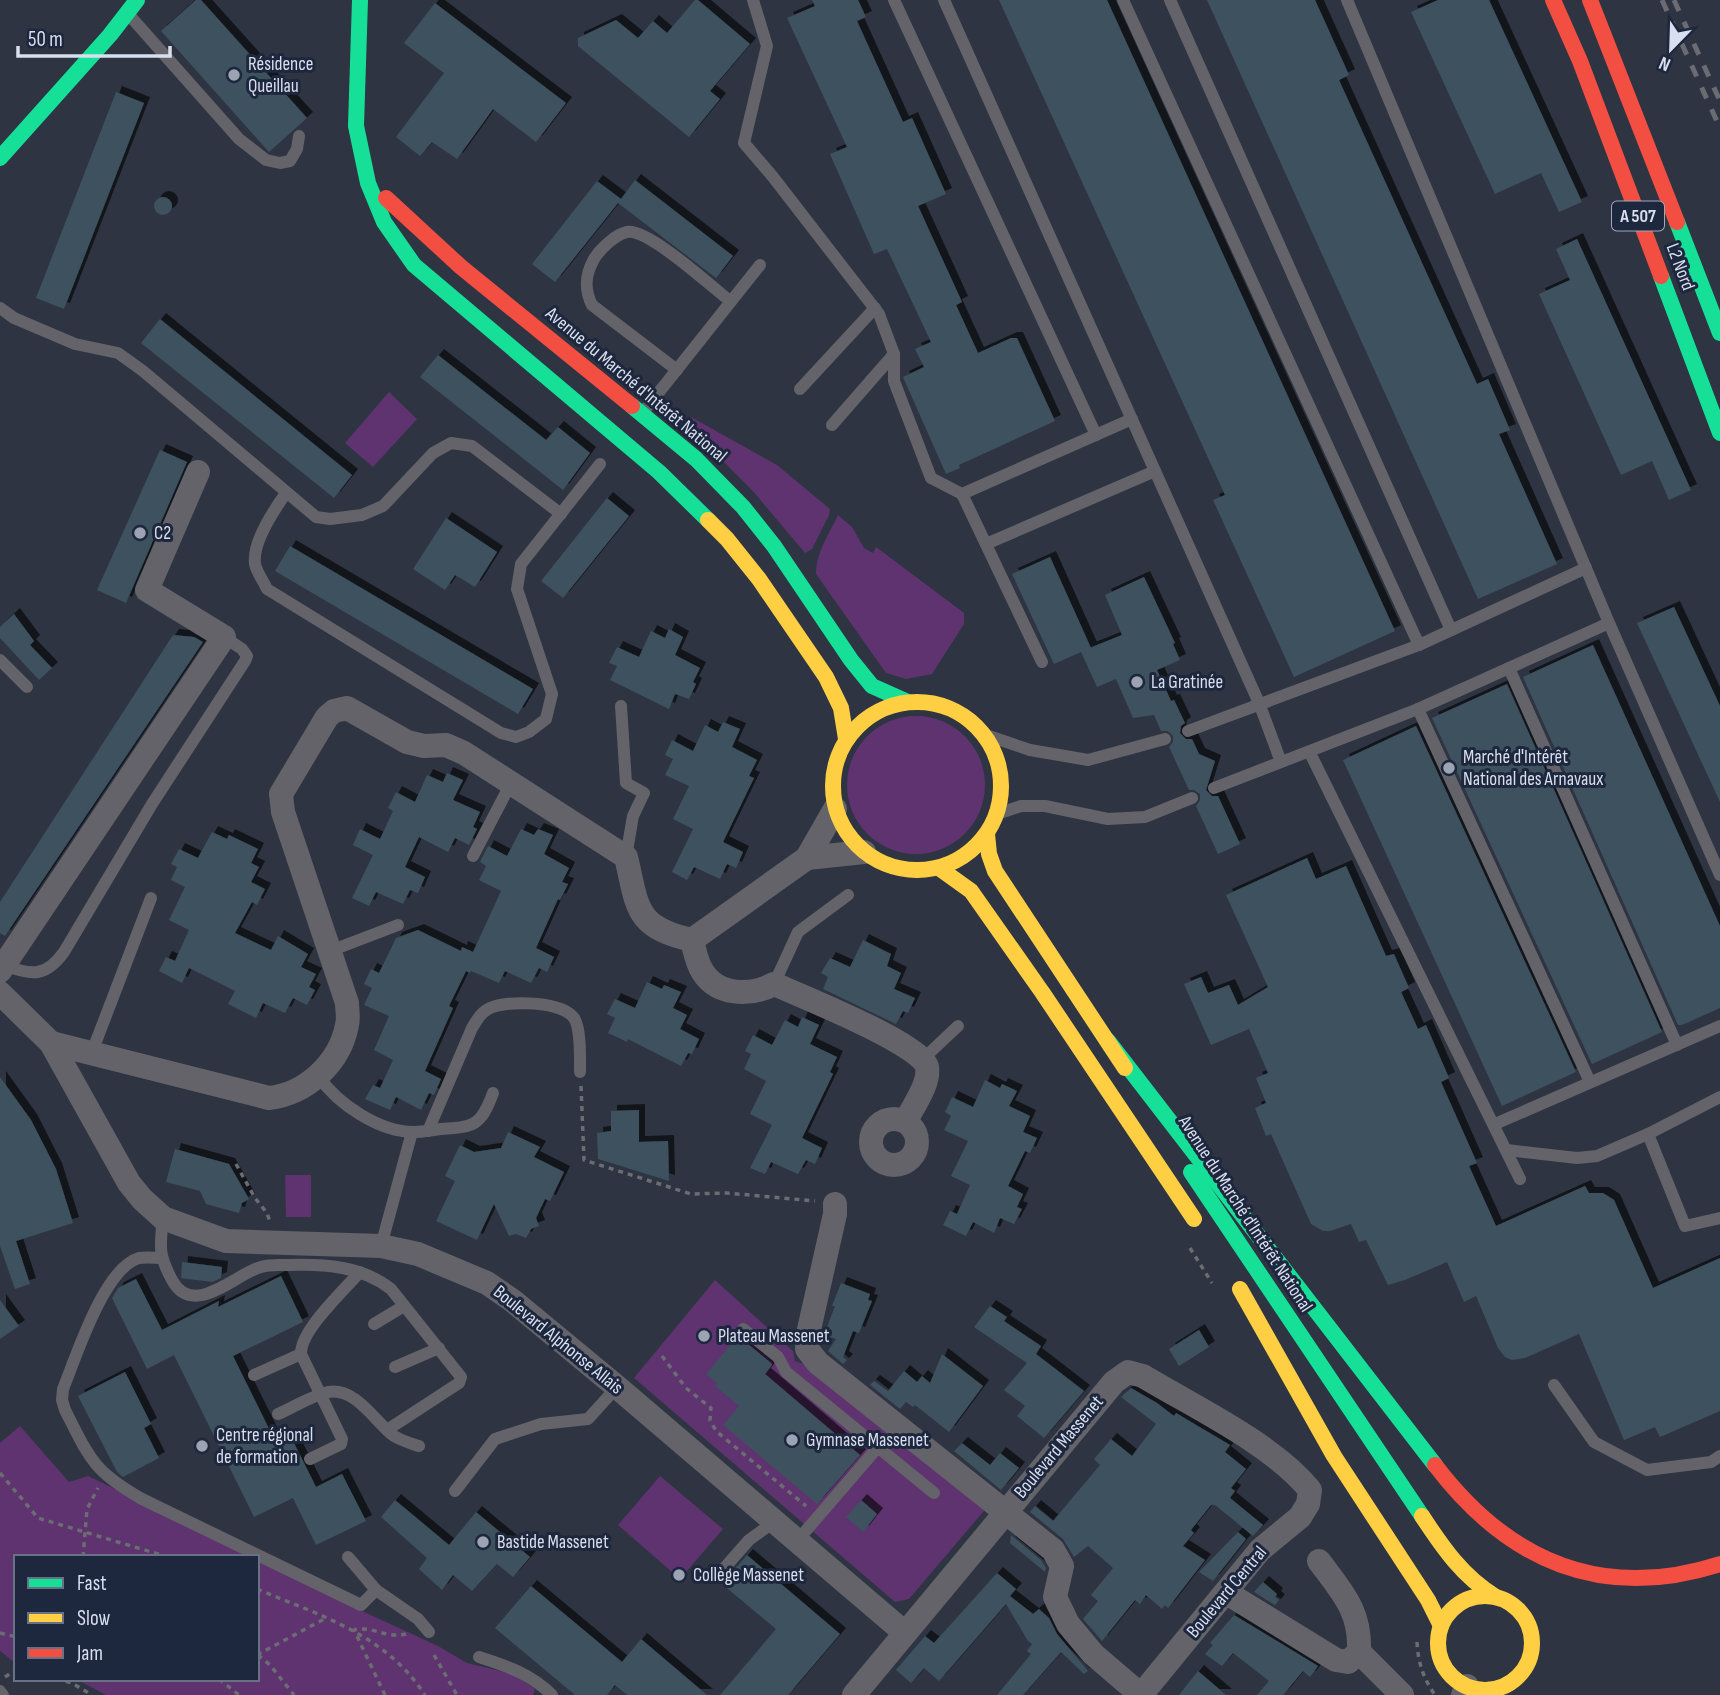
<svg xmlns="http://www.w3.org/2000/svg" width="1720" height="1695" font-family="'Sofia Sans Condensed',sans-serif">
<style>
.green{fill:#5e3370}
.building{fill:#3e515f;filter:url(#shadow)}
.lines{fill:none;stroke-linecap:round;stroke-linejoin:round}
.path{stroke:#6b6d73;stroke-width:3.5;stroke-dasharray:5 5;stroke-linecap:butt}
.lane{stroke:#636369;stroke-width:12}
.street{stroke:#636369;stroke-width:24}
.fast{stroke:#16e098;stroke-width:16}
.slow{stroke:#ffcf43;stroke-width:16}
.jam{stroke:#f24e42;stroke-width:16}
.rail{stroke:#6a6b73;stroke-width:5;stroke-dasharray:12 12;stroke-linecap:butt}
.poi-dot{fill:#9ca3b2;stroke:#1d273e;stroke-width:2.5}
.labels{text-anchor:middle;dominant-baseline:central;stroke-width:6;stroke-linejoin:round;paint-order:stroke}
.shield{fill:#1d273e;stroke:#a0a8ba;stroke-width:2}
.shield-label{font-size:18px;font-weight:bold;fill:#d8dfef}
.poi-label{font-size:19px;fill:#d8dfef;stroke:#1d273e;text-anchor:start}
.street-label{font-size:19px;fill:#d8dfef;stroke:#1d273e}
</style>
<defs>
<filter id="shadow"><feDropShadow dx="6" dy="-6" stdDeviation="0" flood-color="#0009"/></filter>
</defs>
<rect width="100%" height="100%" fill="#2e3441"/>
<g class="green">
<polygon points="389,392 417,419 373,467 345,443"/>
<polygon points="691,417 777,465 830,509 829,515 812,549 805,553 752,490 686,424"/>
<path d="M 838,515 L 852,527 L 864,548 L 873,553 L 876,547 L 964,613 L 964,624 L 932,674 L 906,679 L 886,673 L 816,574 C 816,553 829,534 838,515 Z"/>
<circle cx="916" cy="785" r="69"/>
<polygon points="285,1175 311,1175 311,1217 286,1217"/>
<polygon points="715,1280 793,1351 795,1361 816,1368 989,1505 909,1599 895,1602 634,1378"/>
<polygon points="20,1426 69,1482 88,1476 257,1557 16,1557 16,1662 14,1662 0,1651 0,1443"/>
<polygon points="660,1476 723,1529 680,1579 618,1525"/>
<polygon points="257,1557 334,1598 438,1646 467,1663 513,1674 535,1689 533,1695 106,1695 76,1679 257,1679"/>
</g>
<g class="building">
<polygon points="196,0 201,0 307,118 269,152 161,31"/>
<polygon points="695,0 698,0 750,44 710,91 720,99 689,137 578,46 578,38 616,20 638,38 653,21 667,33"/>
<polygon points="812,0 858,0 866,17 857,21 903,122 912,118 946,194 918,206 962,302 956,305 978,353 1011,338 1017,338 1055,421 959,465 960,468 946,474 903,377 924,367 915,349 931,342 887,249 874,254 830,154 847,147 787,18 815,6"/>
<polygon points="999,0 1107,0 1395,631 1294,677 1213,500 1225,495"/>
<polygon points="1207,0 1315,0 1349,75 1339,80 1477,384 1488,379 1510,430 1499,434 1557,564 1478,599"/>
<polygon points="1438,0 1489,0 1582,202 1559,212 1541,173 1495,194 1411,12"/>
<polygon points="435,3 566,103 536,142 493,109 457,159 432,142 420,156 396,137 444,73 404,43"/>
<polygon points="116,92 144,103 64,309 36,298"/>
<polygon points="635,180 733,256 716,278 618,203 555,282 532,264 597,181 621,199"/>
<circle cx="163" cy="206" r="9"/>
<polygon points="1577,239 1691,490 1669,500 1652,461 1621,475 1539,294 1570,280 1556,249"/>
<polygon points="160,319 352,475 334,498 141,343"/>
<polygon points="438,355 546,440 558,427 590,453 563,490 420,377"/>
<polygon points="160,450 187,462 126,603 97,590"/>
<polygon points="607,498 629,516 563,598 541,581"/>
<polygon points="446,518 497,552 475,587 455,575 445,590 413,569"/>
<polygon points="290,546 533,689 518,714 275,571"/>
<polygon points="1050,557 1091,648 1087,649 1122,635 1105,595 1144,577 1175,643 1173,644 1180,660 1157,670 1171,701 1174,700 1185,723 1181,726 1180,733 1186,739 1192,739 1199,754 1215,761 1206,790 1212,796 1218,796 1240,844 1218,854 1196,806 1200,800 1200,794 1194,790 1189,790 1169,747 1173,742 1173,736 1168,731 1161,731 1154,715 1133,718 1116,679 1097,687 1081,652 1054,664 1012,574"/>
<polygon points="1674,607 1720,706 1720,802 1637,623"/>
<polygon points="14,614 34,641 30,645 52,668 39,680 0,638 0,627"/>
<polygon points="669,629 683,637 675,655 700,668 693,682 696,684 689,699 675,694 669,709 610,680 617,666 609,663 617,647 639,657 651,631 665,638"/>
<polygon points="173,635 194,637 203,642 5,936 0,933 0,902"/>
<polygon points="1593,645 1720,926 1720,1008 1682,1025 1678,1025 1523,677"/>
<polygon points="1507,684 1662,1032 1592,1064 1432,718"/>
<polygon points="723,722 740,729 732,747 757,760 749,776 754,778 723,842 743,852 736,868 727,864 720,879 694,867 687,880 672,872 693,829 673,819 689,786 665,775 673,759 665,755 672,740 693,751 705,725 718,732"/>
<polygon points="1416,726 1576,1072 1502,1106 1343,760"/>
<polygon points="447,773 463,780 453,800 480,812 473,827 477,829 469,845 455,838 448,852 419,837 405,867 425,877 418,893 410,890 403,904 376,892 369,906 352,898 373,855 353,845 360,829 380,839 393,811 388,808 396,792 415,802 427,775 443,782"/>
<polygon points="521,829 534,835 538,829 553,835 544,854 569,868 562,882 568,884 560,900 558,899 536,948 554,957 547,972 539,968 531,983 505,971 499,983 471,971 470,973 466,971 449,1006 453,1008 425,1071 441,1079 434,1095 429,1093 421,1110 396,1097 390,1110 365,1099 373,1085 380,1088 393,1060 374,1050 389,1016 364,1005 372,988 364,984 371,969 379,973 396,938 418,930 461,951 462,947 473,952 501,891 479,880 486,866 480,862 488,846 507,856"/>
<polygon points="212,832 227,839 229,835 258,849 251,863 259,867 251,882 265,889 257,905 252,902 235,933 271,950 278,936 308,954 301,967 316,974 309,987 315,990 307,1005 293,998 285,1013 263,1003 256,1018 228,1004 235,991 189,968 182,983 159,971 166,957 175,961 189,930 169,920 185,887 171,880 177,867 171,864 179,849 198,858"/>
<polygon points="1307,858 1316,879 1346,866 1386,956 1394,954 1409,988 1401,992 1418,1029 1426,1025 1449,1078 1441,1082 1477,1163 1469,1166 1496,1226 1585,1186 1589,1193 1603,1193 1614,1200 1653,1288 1720,1258 1720,1411 1660,1437 1655,1427 1624,1440 1579,1334 1525,1358 1512,1360 1505,1357 1498,1348 1476,1296 1464,1302 1447,1262 1405,1280 1388,1285 1366,1240 1359,1242 1351,1224 1330,1231 1323,1231 1311,1224 1271,1134 1266,1136 1255,1108 1266,1103 1256,1078 1268,1073 1249,1029 1211,1045 1184,984 1201,977 1208,993 1229,985 1238,1005 1268,987 1226,895"/>
<polygon points="863,940 891,954 887,966 901,973 894,989 915,998 908,1013 903,1011 896,1024 823,989 828,977 821,973 830,958 850,967"/>
<polygon points="647,982 662,989 664,985 681,992 673,1008 687,1015 680,1029 699,1039 692,1054 688,1053 681,1066 628,1039 627,1042 608,1033 615,1018 607,1014 615,999 635,1008"/>
<polygon points="802,1017 819,1025 810,1044 837,1057 830,1072 833,1074 802,1138 822,1148 815,1164 806,1160 798,1174 771,1162 765,1174 750,1168 772,1125 750,1114 766,1081 744,1069 751,1054 745,1051 753,1035 772,1045 785,1020 798,1027"/>
<polygon points="0,1077 31,1120 56,1169 73,1223 16,1241 30,1284 15,1289 0,1246"/>
<polygon points="985,1080 1000,1088 1002,1084 1017,1091 1009,1106 1030,1116 1023,1132 1037,1138 1030,1153 1025,1151 1008,1186 1023,1194 1017,1207 1022,1209 1014,1224 1000,1218 994,1233 973,1222 966,1236 943,1225 950,1211 957,1214 970,1185 951,1176 968,1141 944,1130 951,1116 945,1112 952,1097 973,1107"/>
<polygon points="639,1110 639,1142 668,1141 669,1181 598,1159 597,1133 611,1131 611,1111"/>
<polygon points="508,1132 540,1147 534,1157 564,1172 550,1201 545,1199 536,1218 539,1226 531,1229 526,1238 516,1234 509,1236 494,1204 477,1240 436,1221 455,1181 445,1176 460,1145 474,1152 501,1148"/>
<polygon points="175,1149 229,1164 249,1199 242,1203 239,1213 206,1204 200,1191 166,1182"/>
<polygon points="182,1262 222,1267 221,1278 212,1282 181,1278"/>
<polygon points="281,1276 303,1322 233,1356 277,1445 291,1437 316,1487 342,1474 366,1521 316,1545 293,1498 254,1517 174,1355 147,1369 112,1298 118,1288 136,1279 162,1330 219,1301 218,1307"/>
<polygon points="841,1283 870,1294 868,1300 872,1301 859,1333 853,1331 843,1357 847,1360 843,1364 828,1351 836,1339 824,1335 835,1306 832,1306"/>
<polygon points="0,1300 19,1326 0,1339"/>
<polygon points="990,1306 1007,1317 1004,1321 1041,1346 1036,1354 1084,1391 1044,1438 1017,1416 1025,1406 1004,1390 1027,1363 974,1327"/>
<polygon points="1199,1330 1209,1347 1179,1366 1169,1349"/>
<polygon points="738,1336 771,1363 772,1365 765,1374 860,1455 817,1504 723,1425 739,1406 715,1386 717,1383 706,1374"/>
<polygon points="942,1354 983,1386 949,1432 915,1405 913,1407 906,1402 900,1409 870,1385 874,1381 888,1391 904,1371 917,1382 922,1376 930,1383"/>
<polygon points="125,1372 151,1424 144,1428 159,1458 123,1477 117,1472 78,1396"/>
<polygon points="1131,1388 1157,1403 1174,1416 1176,1413 1230,1445 1225,1452 1246,1469 1231,1488 1235,1491 1230,1498 1263,1525 1253,1536 1215,1505 1211,1505 1191,1530 1194,1533 1183,1546 1205,1560 1168,1608 1165,1605 1162,1609 1146,1595 1140,1604 1135,1600 1102,1641 1083,1619 1098,1601 1091,1595 1113,1568 1088,1546 1074,1557 1063,1539 1030,1512 1035,1506 1053,1521 1100,1465 1094,1459 1111,1439 1132,1456 1156,1424 1121,1397"/>
<polygon points="962,1443 990,1465 1000,1453 1019,1468 1001,1490 954,1451"/>
<polygon points="395,1500 449,1545 476,1512 530,1557 513,1577 497,1564 472,1591 453,1575 442,1590 419,1569 427,1558 381,1517"/>
<polygon points="861,1500 877,1514 863,1532 846,1517"/>
<polygon points="1238,1532 1246,1539 1213,1581 1199,1572"/>
<polygon points="1011,1535 1041,1560 1046,1568 1045,1572 1010,1543"/>
<polygon points="747,1555 840,1634 788,1695 720,1695 776,1629 722,1584"/>
<polygon points="997,1573 1016,1589 1010,1596 1033,1614 1039,1609 1049,1618 1057,1634 1088,1671 1084,1674 1061,1652 1023,1695 997,1695 1031,1654 1027,1651 1032,1644 1028,1641 1006,1604 939,1681 924,1668 911,1683 896,1670 925,1636 934,1643"/>
<polygon points="1263,1582 1277,1594 1275,1597 1279,1600 1275,1605 1254,1592"/>
<polygon points="531,1586 622,1662 641,1639 707,1695 627,1695 615,1685 607,1695 575,1695 495,1628"/>
<polygon points="1234,1615 1318,1666 1310,1677 1303,1671 1283,1695 1257,1695 1269,1681 1233,1653 1222,1666 1205,1654 1213,1645 1210,1643"/>
<polygon points="1198,1671 1226,1695 1179,1695"/>
</g>
<g class="lines">
<g class="path">
<polyline points="581,1086 584,1160 691,1194 727,1193 815,1201"/>
<polyline points="236,1164 255,1198 267,1213 270,1222"/>
<polyline points="1190,1248 1212,1283"/>
<polyline points="662,1356 686,1388 711,1408 710,1420 716,1431 806,1506"/>
<polyline points="0,1473 38,1518 168,1557"/>
<polyline points="83,1557 87,1509 98,1488"/>
<path d="M 257,1589 C 321,1616 385,1634 425,1695"/>
<polyline points="0,1633 16,1637"/>
<path d="M 1417,1642 C 1418,1662 1423,1678 1435,1695"/>
<polyline points="257,1655 326,1618"/>
<polyline points="258,1655 270,1665 294,1695"/>
<polyline points="434,1655 457,1695"/>
<polyline points="5,1677 16,1670"/>
<polyline points="56,1679 72,1683 92,1695"/>
<polyline points="219,1679 239,1695"/>
<path d="M 385,1695 L 354,1630 C 372,1625 385,1639 406,1634"/>
</g>
<g class="lane">
<polyline points="753,0 767,46 744,143 773,177 879,314 894,354 894,381 931,478 962,494 1042,662"/>
<polyline points="894,0 1096,435"/>
<polyline points="944,0 1259,703 1281,762"/>
<polyline points="1123,0 1419,645 1188,731"/>
<polyline points="1170,0 1451,630"/>
<polyline points="1347,0 1609,623"/>
<polyline points="130,16 239,139 266,160 280,163 290,161 297,149 299,136"/>
<polyline points="0,308 14,318 75,344 118,353 143,371 316,517 330,519 362,515 383,506 433,453 451,443 472,446 561,514"/>
<path d="M 677,370 L 592,305 C 584,289 585,275 594,259 C 600,249 616,234 627,232 C 648,228 712,287 730,301"/>
<polyline points="800,389 875,308"/>
<polyline points="644,411 760,265"/>
<polyline points="832,425 894,354"/>
<path d="M 286,493 C 274,510 252,542 255,564 C 256,571 264,582 267,589 L 501,733 L 516,737 L 529,732 L 546,719 L 552,694 L 517,589 L 521,564 L 600,464"/>
<polyline points="962,494 1132,419"/>
<polyline points="986,544 1155,471"/>
<polyline points="1419,645 1586,568"/>
<polyline points="0,660 27,687"/>
<polyline points="1509,668 1677,1045"/>
<polyline points="621,706 626,783 644,793 633,816 626,857"/>
<polyline points="1418,709 1590,1082"/>
<polyline points="983,734 1030,750 1088,760 1165,739"/>
<polyline points="1310,753 1520,1179"/>
<polyline points="1214,788 1418,709 1609,623 1720,875"/>
<polyline points="997,814 1021,806 1045,806 1108,819 1145,817 1192,798"/>
<polyline points="473,856 511,783"/>
<polyline points="330,951 398,925"/>
<path d="M 4,965 C 32,976 46,977 64,952 L 152,804 L 245,661 L 247,656 L 242,649 L 224,637"/>
<polyline points="774,984 798,932 848,895"/>
<polyline points="92,1052 151,898"/>
<polyline points="924,1058 958,1026"/>
<path d="M 319,1077 C 338,1104 379,1132 414,1132 C 423,1132 432,1130 441,1129 C 474,1127 481,1126 493,1093"/>
<polyline points="1495,1124 1720,1026"/>
<path d="M 428,1131 L 472,1028 C 477,1020 481,1012 490,1008 C 508,1000 562,1001 574,1018 C 581,1028 580,1059 580,1072"/>
<polyline points="1648,1134 1685,1226 1720,1218"/>
<polyline points="1507,1150 1577,1158 1597,1156 1648,1134 1720,1097"/>
<path d="M 163,1218 C 160,1247 158,1254 172,1280 C 193,1319 235,1274 261,1267 C 270,1264 280,1265 288,1265 C 325,1264 362,1266 391,1289 L 461,1377 L 459,1383 L 387,1430"/>
<polyline points="381,1246 412,1132"/>
<path d="M 162,1258 C 155,1258 146,1257 139,1258 C 104,1268 76,1357 63,1389 L 62,1400 L 65,1410 C 90,1459 93,1471 142,1499 L 361,1605 L 376,1590 L 418,1619 L 429,1632"/>
<polyline points="374,1324 404,1306"/>
<polyline points="743,1329 778,1357 786,1372 934,1493"/>
<polyline points="395,1367 439,1348"/>
<polyline points="254,1375 301,1354"/>
<polyline points="1554,1385 1594,1442 1647,1470 1711,1462 1720,1456"/>
<path d="M 278,1414 C 294,1407 311,1396 328,1392 C 356,1387 375,1422 394,1436 C 402,1441 410,1443 419,1446"/>
<path d="M 310,1459 L 341,1444 L 342,1439 L 301,1354 C 300,1331 344,1290 360,1272"/>
<polyline points="455,1491 495,1439 541,1424 588,1419 617,1387"/>
<polyline points="797,1541 878,1447"/>
<polyline points="348,1557 376,1590"/>
<polyline points="720,1573 749,1540 774,1522"/>
<path d="M 479,1657 C 507,1666 531,1674 552,1695"/>
<polyline points="0,1691 3,1695"/>
</g>
<g class="street">
<polyline points="807,858 864,852"/>
<path d="M 692,940 C 694,949 696,958 700,967 C 714,996 749,997 774,984 C 799,995 923,1045 927,1067 C 930,1084 913,1106 906,1121"/>
<polyline points="0,971 224,637 147,590 198,472"/>
<polyline points="0,993 51,1043 129,1183 142,1199 163,1218 226,1241 381,1246 418,1254 487,1283 513,1301 617,1387 905,1633"/>
<path d="M 51,1043 L 269,1098 C 306,1094 340,1063 347,1025 C 349,1018 347,1010 347,1003 L 283,812 L 281,794 L 327,717 L 334,711 L 347,708 L 407,742 L 424,746 L 446,745 L 464,753 L 626,857 C 638,907 634,927 692,940 L 807,858 L 835,809"/>
<circle cx="894" cy="1142" r="23"/>
<polyline points="835,1204 835,1214 808,1334 807,1349 818,1363 1053,1550 1062,1566 1055,1597 1068,1624 1093,1654 1141,1695"/>
<path d="M 1227,1593 L 1336,1660 L 1348,1662 L 1359,1652 C 1361,1611 1342,1592 1319,1561"/>
<polyline points="1359,1652 1402,1695"/>
<path d="M 854,1695 L 1114,1382 L 1128,1372 L 1143,1376 C 1194,1407 1273,1444 1310,1490 L 1308,1504 L 1300,1517 L 1260,1550 L 1141,1695"/>
<polyline points="1463,1695 1467,1686"/>
</g>
<g class="fast">
<polyline points="360,0 356,126 368,183 384,222 414,265 659,472 708,520"/>
<polyline points="0,158 110,35 137,0"/>
<polyline points="1677,222 1720,333"/>
<polyline points="1661,276 1720,433"/>
<polyline points="632,406 696,459 743,507 774,546 851,660 872,686 908,702"/>
<polyline points="1108,1041 1435,1465"/>
<polyline points="1191,1172 1422,1516"/>
</g>
<g class="slow">
<polyline points="708,520 727,539 759,579 826,677 841,708 846,739"/>
<circle cx="917" cy="786" r="84"/>
<polyline points="987,834 989,854 995,871 1125,1068"/>
<polyline points="939,868 971,891 1042,992 1194,1219"/>
<polyline points="1240,1289 1334,1456 1428,1600 1441,1626"/>
<path d="M 1422,1516 C 1443,1548 1463,1577 1496,1597"/>
<circle cx="1485" cy="1643" r="47"/>
</g>
<g class="jam">
<polyline points="1553,0 1580,61 1661,276"/>
<polyline points="1590,0 1677,222"/>
<polyline points="386,198 461,267 632,406"/>
<path d="M 1435,1465 C 1508,1561 1602,1602 1720,1564"/>
</g>
<g class="rail">
<polyline points="1662,0 1720,128"/>
<polyline points="1674,0 1720,101"/>
</g>
</g>
<g class="poi-dot">
<circle cx="234" cy="75" r="7"/>
<circle cx="140" cy="533" r="7"/>
<circle cx="1137" cy="682" r="7"/>
<circle cx="1449" cy="768" r="7"/>
<circle cx="704" cy="1336" r="7"/>
<circle cx="792" cy="1440" r="7"/>
<circle cx="202" cy="1446" r="7"/>
<circle cx="483" cy="1542" r="7"/>
<circle cx="679" cy="1575" r="7"/>
</g>
<g class="labels">
<rect class="shield" x="1612" y="201.5" width="52" height="29" rx="5"/>
<g class="shield-label">
<text x="1638" y="216">A 507</text>
</g>
<g class="poi-label">
<text x="248" y="64">Résidence<tspan x="248" dy="22">Queillau</tspan></text>
<text x="154" y="533">C2</text>
<text x="1151" y="682">La Gratinée</text>
<text x="1463" y="757">Marché d'Intérêt<tspan x="1463" dy="22">National des Arnavaux</tspan></text>
<text x="718" y="1336">Plateau Massenet</text>
<text x="216" y="1435">Centre régional<tspan x="216" dy="22">de formation</tspan></text>
<text x="806" y="1440">Gymnase Massenet</text>
<text x="497" y="1542">Bastide Massenet</text>
<text x="693" y="1575">Collège Massenet</text>
</g>
<g class="street-label">
<text transform="translate(1680 267) rotate(69)">L2 Nord</text>
<text transform="translate(636 385) rotate(40)">Avenue du Marché d'Intérêt National</text>
<text transform="translate(1245 1214) rotate(57)">Avenue du Marché d'Intérêt National</text>
<text transform="translate(558 1340) rotate(39)">Boulevard Alphonse Allais</text>
<text transform="translate(1059 1447) rotate(-50)">Boulevard Massenet</text>
<text transform="translate(1227 1592) rotate(-50)">Boulevard Central</text>
</g>
</g>
<rect x="14" y="1555" width="245" height="126" fill="#1d273e" stroke="#687185" stroke-width="2"/>
<rect x="28" y="1578" width="35" height="10" fill="#16e098" stroke="#687185" stroke-width="2"/>
<text x="77" y="1590" font-size="21" fill="#d8dfef">Fast</text>
<rect x="28" y="1613" width="35" height="10" fill="#ffcf43" stroke="#687185" stroke-width="2"/>
<text x="77" y="1625" font-size="21" fill="#d8dfef">Slow</text>
<rect x="28" y="1648" width="35" height="10" fill="#f24e42" stroke="#687185" stroke-width="2"/>
<text x="77" y="1660" font-size="21" fill="#d8dfef">Jam</text>
<g transform="translate(1671 49) rotate(203)" stroke="#1d273e" stroke-width="5" paint-order="stroke">
<path d="M0-5L12 26L0 18L-12 26Z" fill="#d8dfef"/>
<text y="-10" font-size="19" font-weight="bold" text-anchor="middle" fill="#d8dfef">N</text>
</g>
<path d="M18 46v10h152v-10" fill="none" stroke="#d8dfef" stroke-width="3.5"/>
<text x="28" y="46" font-size="21" fill="#d8dfef" stroke="#1d273e" stroke-width="5" paint-order="stroke">50 m</text>
</svg>
